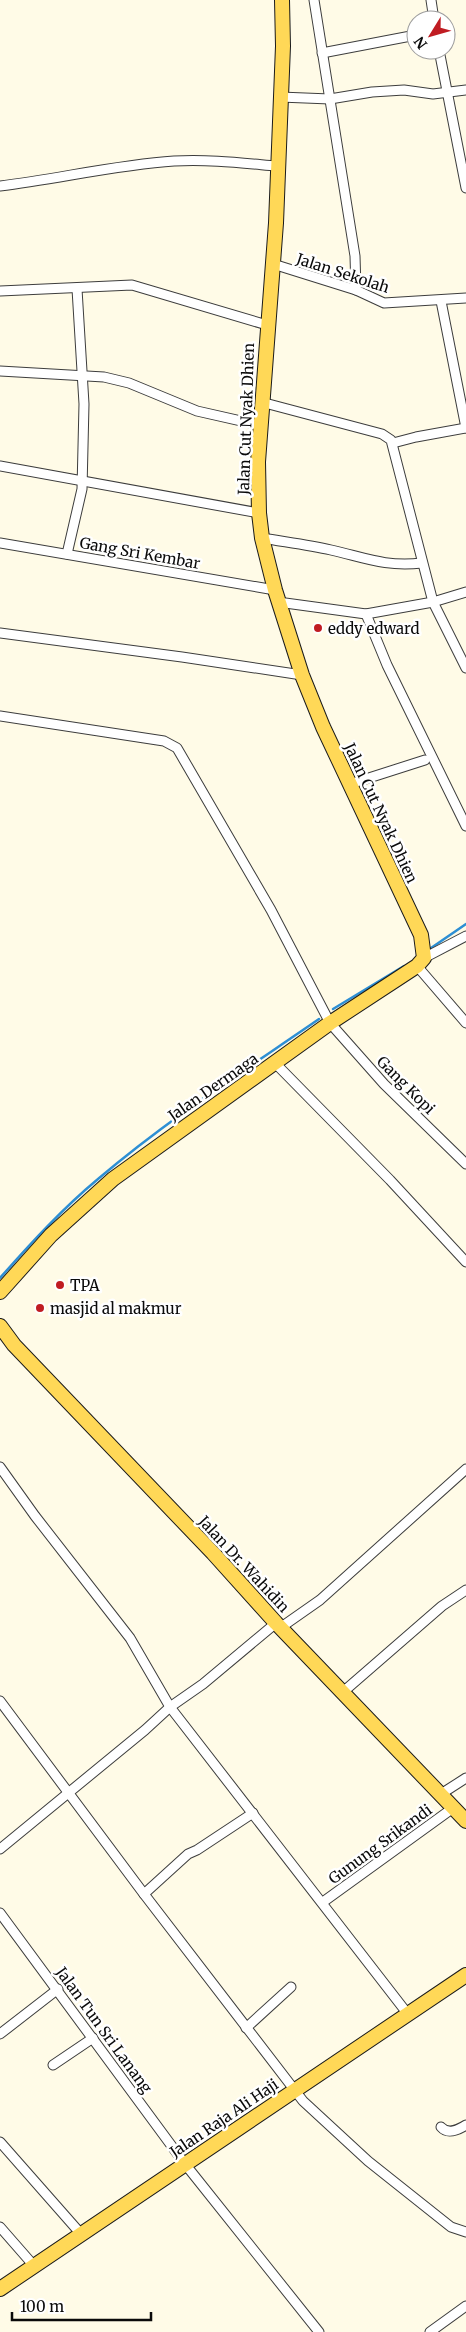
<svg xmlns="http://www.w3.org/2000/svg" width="466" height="2332" font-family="Merriweather,serif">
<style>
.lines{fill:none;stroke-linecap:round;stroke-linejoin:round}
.stream{stroke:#2d8fd4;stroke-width:2.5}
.minor-casing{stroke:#3d3d3d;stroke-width:11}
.primary-casing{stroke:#1b1b1b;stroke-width:16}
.minor{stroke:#fff;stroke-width:9}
.primary{stroke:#ffd857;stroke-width:14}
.poi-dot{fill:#c01c22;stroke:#fff;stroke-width:2}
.labels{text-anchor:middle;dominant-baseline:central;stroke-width:5;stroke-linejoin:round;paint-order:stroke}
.street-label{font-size:15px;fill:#0a0a0a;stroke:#fff}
.poi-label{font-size:15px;fill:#0a0a0a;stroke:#fff;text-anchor:start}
</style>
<rect width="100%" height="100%" fill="#fffbe7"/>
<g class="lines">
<g class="stream">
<polyline points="431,948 466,924"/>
<polyline points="333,1009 404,966"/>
<path d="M 0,1278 C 31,1243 62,1209 98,1179 C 167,1120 245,1070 319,1019"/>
</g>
<g class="minor-casing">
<g id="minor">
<polyline points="314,0 355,256 356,290"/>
<polyline points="431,0 434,20"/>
<polyline points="439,50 466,188"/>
<polyline points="322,53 416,35"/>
<polyline points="280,97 330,99 372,92 404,90 433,94 466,90"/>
<path d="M 0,186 C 58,179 115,165 174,161 C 208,159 242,163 276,166"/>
<polyline points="273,264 356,290 384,303 466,298"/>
<polyline points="0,291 132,285 267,325"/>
<polyline points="441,301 466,428"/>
<polyline points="0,371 104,377 129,383 197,411 259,425"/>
<polyline points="261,402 382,434 391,440 433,602 466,668"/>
<polyline points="393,443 416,437 466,428"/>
<polyline points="0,466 259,513"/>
<path d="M 262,538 C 285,542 309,545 331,550 C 366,558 385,567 422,563"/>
<polyline points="0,543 275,590"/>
<polyline points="67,554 82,489 84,404 77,289"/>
<polyline points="278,602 366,614 433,602 466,592"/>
<polyline points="366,614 387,665 466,826"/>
<polyline points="0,633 182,657 302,675"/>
<polyline points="0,716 164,741 177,748 271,910 330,1023 384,1084 466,1164"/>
<polyline points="350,784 425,760"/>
<polyline points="424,958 466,936"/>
<polyline points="417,966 466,1023"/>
<polyline points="276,1064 390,1180 466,1262"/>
<polyline points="0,1467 35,1516 130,1638 170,1707 407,2013"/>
<polyline points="280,1628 320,1600 466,1469"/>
<polyline points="343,1692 442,1606 466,1590"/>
<polyline points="0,1701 144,1894 303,2101 368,2161 451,2227 466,2232"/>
<polyline points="441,1794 466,1778"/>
<polyline points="0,1849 145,1730 170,1707 203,1684 276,1623"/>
<polyline points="144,1894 188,1854 197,1850 253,1813"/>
<polyline points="323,1902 453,1808"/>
<polyline points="0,1913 185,2164 319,2332"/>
<polyline points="246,2028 291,1987"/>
<polyline points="0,2034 58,1989"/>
<polyline points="53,2065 93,2038"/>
<path d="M 441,2127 C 448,2135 458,2130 466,2125"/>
<polyline points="0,2142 81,2234"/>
<polyline points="0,2227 35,2267"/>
<polyline points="430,2332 466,2306"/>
</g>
</g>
<g class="primary-casing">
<g id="primary">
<polyline points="0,1292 51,1235 113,1179 330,1023 417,966 424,958 421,935 323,727 302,675 275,590 262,538 259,513 258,462 276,223 283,46 282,0"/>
<polyline points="0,1326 14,1345 213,1553 276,1623 466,1821"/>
<polyline points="0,2289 466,1975"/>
</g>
</g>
<use href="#minor" class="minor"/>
<use href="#primary" class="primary"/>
</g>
<g class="poi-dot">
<circle cx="318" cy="628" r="5"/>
<circle cx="60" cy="1285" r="5"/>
<circle cx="40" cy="1308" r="5"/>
</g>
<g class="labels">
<g class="street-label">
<text transform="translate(343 273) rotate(18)">Jalan Sekolah</text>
<text transform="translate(246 419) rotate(-88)">Jalan Cut Nyak Dhien</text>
<text transform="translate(140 553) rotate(10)">Gang Sri Kembar</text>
<text transform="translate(381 813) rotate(65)">Jalan Cut Nyak Dhien</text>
<text transform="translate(406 1085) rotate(45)">Gang Kopi</text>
<text transform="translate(213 1087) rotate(-35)">Jalan Dermaga</text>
<text transform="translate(244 1564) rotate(47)">Jalan Dr. Wahidin</text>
<text transform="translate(380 1844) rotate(-36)">Gunung Srikandi</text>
<text transform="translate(104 2030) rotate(54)">Jalan Tun Sri Lanang</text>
<text transform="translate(224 2118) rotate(-34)">Jalan Raja Ali Haji</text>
</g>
<g class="poi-label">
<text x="328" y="628">eddy edward</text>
<text x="70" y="1285">TPA</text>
<text x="50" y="1308">masjid al makmur</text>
</g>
</g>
<g transform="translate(431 35) rotate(233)"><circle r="24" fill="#ffffff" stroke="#9d9d9d"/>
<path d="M0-4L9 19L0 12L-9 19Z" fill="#c01c22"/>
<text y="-8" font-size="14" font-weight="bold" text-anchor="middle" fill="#0a0a0a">N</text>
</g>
<path d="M12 2312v8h139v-8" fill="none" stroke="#0a0a0a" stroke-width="2.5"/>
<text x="20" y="2312" font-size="15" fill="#0a0a0a" stroke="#ffffff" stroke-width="4" paint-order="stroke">100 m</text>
</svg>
